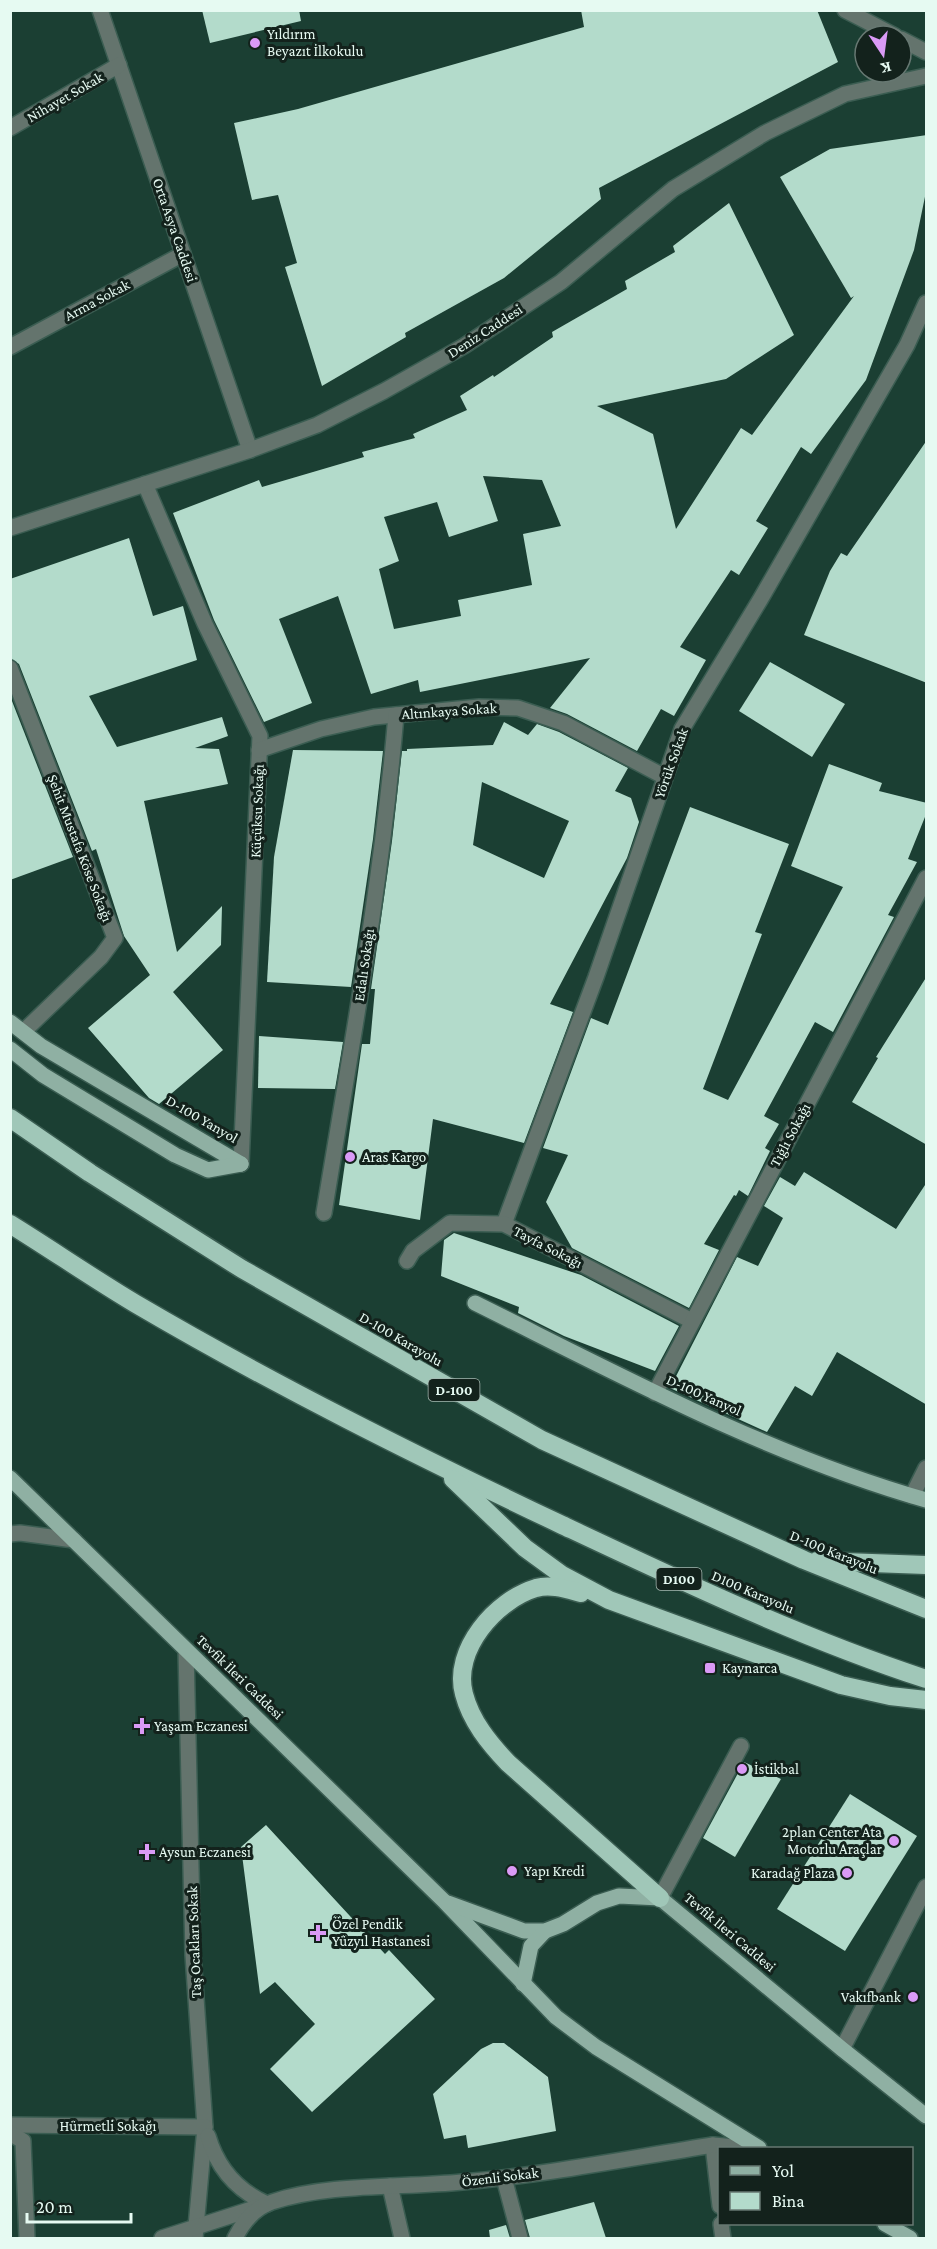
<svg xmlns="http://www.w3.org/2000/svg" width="937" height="2249" font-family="'Crimson Pro',serif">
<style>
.building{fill:#b3dbcb;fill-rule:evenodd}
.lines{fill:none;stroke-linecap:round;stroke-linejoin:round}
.street-casing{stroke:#3b5d52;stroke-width:18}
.primary-casing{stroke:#3b5d52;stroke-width:18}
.highway-casing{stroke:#3b5d52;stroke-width:21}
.street{stroke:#64746d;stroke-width:15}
.primary{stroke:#8fb0a3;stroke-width:15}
.highway{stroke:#a0c7b8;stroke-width:18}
.poi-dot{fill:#da9af6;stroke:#13221c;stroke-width:2}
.labels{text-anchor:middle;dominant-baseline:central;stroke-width:6;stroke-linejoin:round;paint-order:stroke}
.shield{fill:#13221c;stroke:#a7b9b2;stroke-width:1.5}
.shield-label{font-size:14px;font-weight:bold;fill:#e6faf2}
.poi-label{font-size:15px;fill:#e6faf2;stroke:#13221c;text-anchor:start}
.street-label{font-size:15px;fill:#e6faf2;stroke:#13221c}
</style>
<rect width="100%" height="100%" fill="#1b3f33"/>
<g class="building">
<polygon points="202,10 299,10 301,21 210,43"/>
<polygon points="581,10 817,10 838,62 599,188 601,199 504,278 405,333 406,337 322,386 285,267 297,263 278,195 252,200 234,123 298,109 584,27"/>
<path d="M 927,135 L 927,187 L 914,250 L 866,380 L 811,454 L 801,447 L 756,521 L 768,528 L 739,575 L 731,570 L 680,647 L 706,660 L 674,716 L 661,709 L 637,751 L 567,714 L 550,708 L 590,658 L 420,692 L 418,680 L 371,694 L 338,596 L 279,619 L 312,703 L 264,722 L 214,620 L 173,513 L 259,480 L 262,487 L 364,457 L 362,452 L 415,438 L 413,434 L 467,410 L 460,396 L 493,375 L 494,377 L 553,337 L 552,332 L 627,289 L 625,281 L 675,252 L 673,246 L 729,203 L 794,335 L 726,379 L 597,406 L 653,434 L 676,529 L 741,428 L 752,435 L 854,296 L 851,298 L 780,177 L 830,149 ZM 483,476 L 542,480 L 561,526 L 523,534 L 532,585 L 458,600 L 461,616 L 394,629 L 379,569 L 399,561 L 384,517 L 437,502 L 449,537 L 498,521 Z"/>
<polygon points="927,440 927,683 804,635 830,571 841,553 847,556"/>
<polygon points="129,538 153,616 183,606 197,660 89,696 117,747 222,717 228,736 195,748 219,749 228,784 144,801 177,952 222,906 221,945 173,992 223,1050 159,1104 149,1098 88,1028 150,975 124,936 96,849 92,851 19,664 10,658 10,579"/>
<polygon points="770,662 845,704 812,757 739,711"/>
<polygon points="10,696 73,857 10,880"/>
<path d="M 504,722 L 528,735 L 537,724 L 559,732 L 628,768 L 615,791 L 631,798 L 639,822 L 627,858 L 550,1004 L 573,1012 L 524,1143 L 433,1119 L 420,1220 L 339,1205 L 362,1044 L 370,1044 L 375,989 L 371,989 L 392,841 L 402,751 L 407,751 L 407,749 L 493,745 ZM 482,782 L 569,821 L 544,878 L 473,845 Z"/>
<polygon points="293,750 383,751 373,839 351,987 267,982 274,857"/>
<polygon points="829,764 882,783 879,791 927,803 927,812 908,859 917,862 888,915 894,917 833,1032 815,1022 764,1116 779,1124 765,1148 770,1151 748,1196 739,1190 736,1196 734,1195 704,1244 719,1250 689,1308 572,1248 546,1202 568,1155 543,1148 591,1018 608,1025 690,807 789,844 755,932 762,934 703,1089 728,1100 843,887 791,866"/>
<polygon points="927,976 927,1145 852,1102 878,1058 876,1057"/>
<polygon points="259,1036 343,1042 335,1089 258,1088"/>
<polygon points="804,1172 896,1229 927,1182 927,1405 837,1352 812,1396 795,1386 767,1432 670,1388 737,1257 758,1266 783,1218 764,1206 780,1177 795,1186"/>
<polygon points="454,1233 581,1275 679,1326 655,1371 564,1336 518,1313 519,1307 441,1276 444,1240"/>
<polygon points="744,1762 781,1779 735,1857 703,1838"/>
<polygon points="850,1794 917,1836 845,1951 777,1909"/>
<polygon points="266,1825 385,1954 389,1950 435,1999 312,2112 270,2069 315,2024 275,1982 260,1994 241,1847"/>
<polygon points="493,2043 504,2043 548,2077 556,2131 468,2148 466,2135 444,2139 433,2094 481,2049"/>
<polygon points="594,2202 606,2238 530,2238 525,2220"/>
<polygon points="506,2225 510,2238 490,2238 489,2230"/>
</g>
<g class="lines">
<g class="street-casing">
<g id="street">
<polyline points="100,10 250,450"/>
<polyline points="845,10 895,36"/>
<polyline points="901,39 926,52"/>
<polyline points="10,128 119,65"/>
<polyline points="10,347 183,254"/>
<polyline points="145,484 205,624 260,736 241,1164"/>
<polyline points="10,528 250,450 317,425 384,391 464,346 561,282 673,189 765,133 845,94 926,76"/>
<polyline points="10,668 115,938 101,957 23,1032"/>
<polyline points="259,750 321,729 374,717 479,707 518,708 563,723 665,777"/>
<path d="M 324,1213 C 351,1048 382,882 396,715"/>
<polyline points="504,1224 596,977 682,729 760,600 907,345 926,303"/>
<polyline points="407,1261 413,1251 450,1223 504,1224 692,1321"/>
<polyline points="655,1393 926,878"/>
<polyline points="912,1496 926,1468"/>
<polyline points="10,1534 20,1533 74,1540"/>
<polyline points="186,1650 193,1955 205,2127 195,2238"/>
<polyline points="660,1898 741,1746"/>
<polyline points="842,2049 926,1887"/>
<polyline points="10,2125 205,2127"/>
<polyline points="10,2133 23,2141 27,2238"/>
<path d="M 208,2136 C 217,2167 236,2190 267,2204"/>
<polyline points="713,2145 720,2206"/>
<polyline points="504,2178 520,2238"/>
<polyline points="390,2186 402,2238"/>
<polyline points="721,2224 723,2238"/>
<polyline points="162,2238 258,2207"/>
<path d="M 235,2238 C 243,2222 254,2208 272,2202 C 329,2183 402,2188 462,2182 C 546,2175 630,2158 713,2145 L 749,2148"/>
</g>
</g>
<g class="primary-casing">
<g id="primary">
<polyline points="10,1022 41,1046 241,1164"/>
<polyline points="10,1049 43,1075 175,1155 208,1170 241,1164"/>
<path d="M 475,1303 C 622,1376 768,1455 926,1500"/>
<polyline points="10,1478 445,1902 556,2017 596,2047 759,2148"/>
<polyline points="448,1903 524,1931 545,1931 563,1924 597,1903 619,1896 660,1898 842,2049 926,2116"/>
<polyline points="523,1984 531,1946 545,1931"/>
<polyline points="885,2224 910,2238"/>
</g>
</g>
<g class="highway-casing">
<g id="highway">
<polyline points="10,1118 90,1173 242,1269 542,1440 804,1560 926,1609"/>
<path d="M 10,1224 C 52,1250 94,1279 136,1304 C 274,1385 417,1456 562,1525 C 681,1581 801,1638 926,1679"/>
<polyline points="453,1479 525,1548 562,1575 609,1600 841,1685 890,1696 926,1700"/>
<polyline points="817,1561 926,1565"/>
<path d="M 581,1593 C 566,1589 551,1584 536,1588 C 496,1600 452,1650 464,1694 C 471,1721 489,1743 508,1763 L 660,1898"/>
</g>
</g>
<use href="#street" class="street"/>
<use href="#primary" class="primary"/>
<use href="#highway" class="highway"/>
</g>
<g class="poi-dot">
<circle cx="255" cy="43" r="6"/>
<circle cx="350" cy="1157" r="6"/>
<rect x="704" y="1662" width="12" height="12" rx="3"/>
<path d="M139 1717h6v6h6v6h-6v6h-6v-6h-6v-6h6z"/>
<circle cx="742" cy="1769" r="6"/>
<circle cx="894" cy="1841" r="6"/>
<path d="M144 1843h6v6h6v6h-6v6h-6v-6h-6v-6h6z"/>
<circle cx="512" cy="1871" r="6"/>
<circle cx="847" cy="1873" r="6"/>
<path d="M315 1924h6v6h6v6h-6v6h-6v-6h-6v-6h6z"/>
<circle cx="913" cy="1997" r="6"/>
</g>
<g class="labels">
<g class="shield">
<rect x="428.5" y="1379" width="51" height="22" rx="4.5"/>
<rect x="656.5" y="1568" width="45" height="22" rx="4.5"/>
</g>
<g class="shield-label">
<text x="454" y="1390">D-100</text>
<text x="679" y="1579">D100</text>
</g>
<g class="poi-label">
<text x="267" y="34">Yıldırım<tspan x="267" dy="17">Beyazıt İlkokulu</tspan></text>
<text x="362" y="1157">Aras Kargo</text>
<text x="722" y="1668">Kaynarca</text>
<text x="154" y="1726">Yaşam Eczanesi</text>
<text x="754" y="1769">İstikbal</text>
<text x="882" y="1832" text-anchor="end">2plan Center Ata<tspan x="882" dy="17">Motorlu Araçlar</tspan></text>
<text x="159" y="1852">Aysun Eczanesi</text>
<text x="524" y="1871">Yapı Kredi</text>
<text x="835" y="1873" text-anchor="end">Karadağ Plaza</text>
<text x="332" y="1924">Özel Pendik<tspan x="332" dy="17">Yüzyıl Hastanesi</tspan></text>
<text x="901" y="1997" text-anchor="end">Vakıfbank</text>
</g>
<g class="street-label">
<text transform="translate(65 97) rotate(-30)">Nihayet Sokak</text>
<text transform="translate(175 230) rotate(71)">Orta Asya Caddesi</text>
<text transform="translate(97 300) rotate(-28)">Arma Sokak</text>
<text transform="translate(485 331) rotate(-33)">Deniz Caddesi</text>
<text transform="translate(449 711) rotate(-4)">Altınkaya Sokak</text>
<text transform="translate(671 763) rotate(-70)">Yörük Sokak</text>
<text transform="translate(257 811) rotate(-88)">Küçüksu Sokağı</text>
<text transform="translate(80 848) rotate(69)">Şehit Mustafa Köse Sokağı</text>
<text transform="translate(364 965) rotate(-82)">Edalı Sokağı</text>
<text transform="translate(202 1119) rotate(30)">D-100 Yanyol</text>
<text transform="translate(790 1135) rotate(-62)">Tığlı Sokağı</text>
<text transform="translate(548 1247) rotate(27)">Tayfa Sokağı</text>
<text transform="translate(401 1339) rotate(30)">D-100 Karayolu</text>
<text transform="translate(704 1395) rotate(24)">D-100 Yanyol</text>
<text transform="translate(834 1552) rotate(22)">D-100 Karayolu</text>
<text transform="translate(753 1592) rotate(23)">D100 Karayolu</text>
<text transform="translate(240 1677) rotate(44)">Tevfik İleri Caddesi</text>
<text transform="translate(730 1932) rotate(40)">Tevfik İleri Caddesi</text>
<text transform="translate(194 1942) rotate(-92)">Taş Ocakları Sokak</text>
<text x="108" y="2126">Hürmetli Sokağı</text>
<text transform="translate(500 2177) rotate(-7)">Özenli Sokak</text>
</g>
</g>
<rect width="937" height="2249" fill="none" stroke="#e6faf2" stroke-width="24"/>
<rect x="718" y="2147" width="195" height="78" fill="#13221c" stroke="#677872" stroke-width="1.5"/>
<rect x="730" y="2166" width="30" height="9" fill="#8fb0a3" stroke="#677872" stroke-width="1.5"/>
<text x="772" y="2177" font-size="18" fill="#e6faf2">Yol</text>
<rect x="730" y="2192" width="30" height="18" fill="#b3dbcb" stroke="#677872" stroke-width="1.5"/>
<text x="772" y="2207" font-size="18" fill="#e6faf2">Bina</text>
<g transform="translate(883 54) rotate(167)"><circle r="28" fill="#13221c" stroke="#677872" stroke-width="1.5"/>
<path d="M0-4.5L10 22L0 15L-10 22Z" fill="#da9af6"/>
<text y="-9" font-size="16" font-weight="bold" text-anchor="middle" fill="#e6faf2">K</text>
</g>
<path d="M27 2213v9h104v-9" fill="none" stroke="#e6faf2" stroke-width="3"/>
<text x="36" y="2213" font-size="18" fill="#e6faf2" stroke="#13221c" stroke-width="4.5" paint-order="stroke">20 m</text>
</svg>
